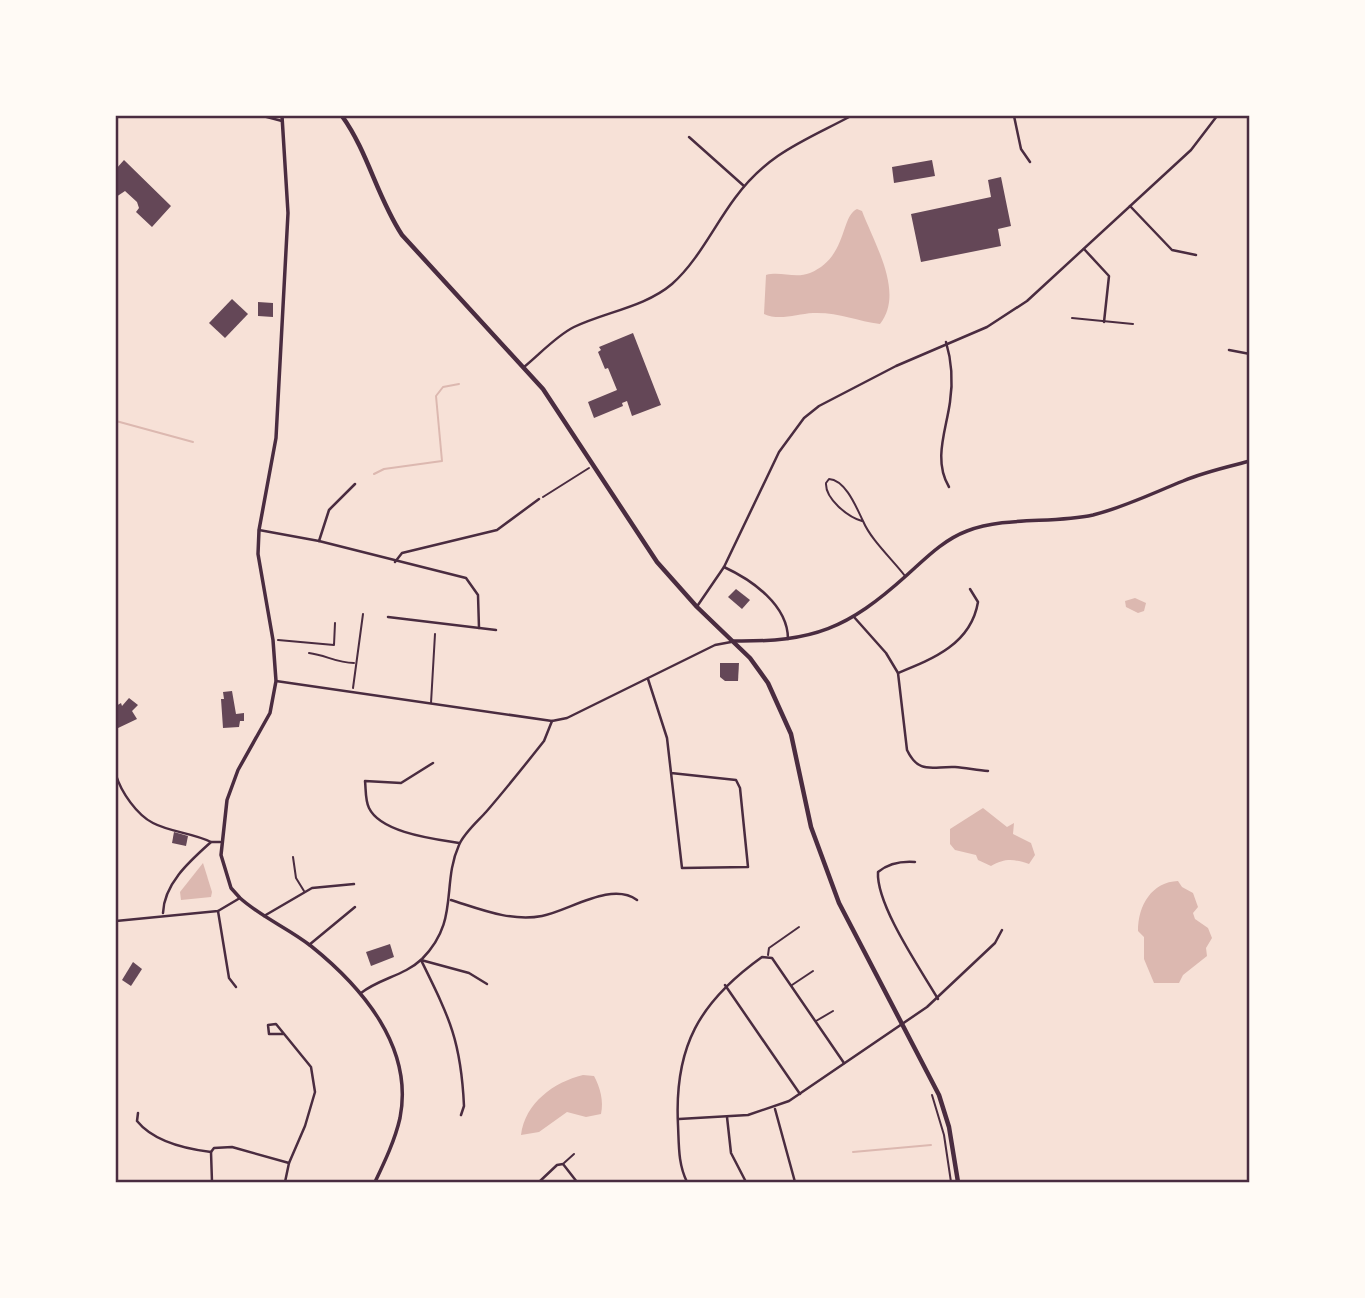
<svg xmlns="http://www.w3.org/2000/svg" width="1365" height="1298" font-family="'Space Grotesk',sans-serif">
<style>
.water{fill:#dcb8b0}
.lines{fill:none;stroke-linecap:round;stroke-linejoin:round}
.stream{stroke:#dcb8b0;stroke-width:2}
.building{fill:#644757}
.path{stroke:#4a2c40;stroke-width:2}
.service{stroke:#4a2c40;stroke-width:2}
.minor{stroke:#4a2c40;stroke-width:2.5}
.tertiary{stroke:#4a2c40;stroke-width:3.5}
.secondary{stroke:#4a2c40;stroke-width:4.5}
.neatline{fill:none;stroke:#4a2c40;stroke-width:2.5}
</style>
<rect width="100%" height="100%" fill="#f7e1d7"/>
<g class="water">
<path d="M 857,209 L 862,211 C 874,243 905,293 880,324 C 857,321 838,312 813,313 C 797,314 779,321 764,314 L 766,275 C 781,271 795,279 810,273 C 848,257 840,217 857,209 Z"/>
<polygon points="1135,598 1146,603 1144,611 1138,613 1126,607 1125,601"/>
<path d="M 983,808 L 1007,827 L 1014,823 L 1013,834 L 1031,843 L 1035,855 L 1029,864 C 1014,859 1005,858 991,866 L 978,860 L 976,855 L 955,850 L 950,844 L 950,829 Z"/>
<polygon points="203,863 212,892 211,897 181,900 180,892"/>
<path d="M 1178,881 L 1182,887 L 1193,893 L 1198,907 L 1193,913 L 1195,919 L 1208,928 L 1212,938 L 1206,948 L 1207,956 L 1183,975 L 1179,983 L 1154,983 L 1144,959 L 1144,937 L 1138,931 C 1138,905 1152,882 1178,881 Z"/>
<path d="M 583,1075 L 594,1076 C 600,1087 604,1101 601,1114 L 586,1117 L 567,1112 L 539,1132 L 521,1135 C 525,1103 554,1082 583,1075 Z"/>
</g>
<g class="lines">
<g class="stream">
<polyline points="116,421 193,442"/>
<polyline points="374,474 384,469 442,461 436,396 443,387 459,384"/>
<polyline points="853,1152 931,1145"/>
</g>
</g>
<g class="building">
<polygon points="124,160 171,206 152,227 136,212 139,208 137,202 125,191 116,197 116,169"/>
<polygon points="932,160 935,176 894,183 892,167"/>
<polygon points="1001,177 1011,226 998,229 1001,246 921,262 911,214 991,197 988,180"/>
<polygon points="232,299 248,314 225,338 209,323"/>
<polygon points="258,302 273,303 273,317 258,316"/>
<polygon points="633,333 661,405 632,416 627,401 622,403 623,406 594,418 588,402 617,390 608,368 605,369 598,352 601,350 599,347"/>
<polygon points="736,589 750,600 742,609 728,597"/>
<polygon points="720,663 739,663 738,681 725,681 720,677"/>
<polygon points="232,691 236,714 244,713 244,721 240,721 239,727 223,728 221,699 224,699 223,692"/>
<polygon points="129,698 138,705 132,711 137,719 116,729 116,706 121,703 122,706"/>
<polygon points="174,832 188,836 186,846 172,843"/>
<polygon points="390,944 394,957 371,966 366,952"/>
<polygon points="133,962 142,969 131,986 122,980"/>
</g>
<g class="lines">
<g class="path">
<polyline points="543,497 589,468"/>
<polyline points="278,640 334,645 335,623"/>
<path d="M 309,653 C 326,655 336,663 354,663"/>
<polyline points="353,688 363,614"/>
<polyline points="932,1095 944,1135 951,1182"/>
</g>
<g class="service">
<polyline points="1072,318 1133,324"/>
<path d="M 862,521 C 848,517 825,499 826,483 L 829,479 C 846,480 857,509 863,521 C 871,540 892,559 905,576"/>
<polyline points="431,703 435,634"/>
<polyline points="293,857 296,878 304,891"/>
<polyline points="768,955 769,948 799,927"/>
<polyline points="792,985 813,971"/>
<polyline points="816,1021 833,1011"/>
<polyline points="564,1163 574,1154"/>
</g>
<g class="minor">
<polyline points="263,116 282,121"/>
<polyline points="1014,116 1021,149 1030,162"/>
<polyline points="689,137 744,186"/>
<polyline points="1130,206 1172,250 1196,255"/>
<polyline points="1084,249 1109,276 1104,322"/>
<path d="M 946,342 C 952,362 953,382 950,402 C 946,431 933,460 949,487"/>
<polyline points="1229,350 1250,354"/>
<path d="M 524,367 C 540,354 556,336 574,327 C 605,312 645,307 672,284 C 698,261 714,226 735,198 C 768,153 804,141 851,116"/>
<polyline points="259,530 319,541 466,578 478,595 479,628"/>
<polyline points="319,541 329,510 355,484"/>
<polyline points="395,562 402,553 497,530 539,499"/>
<path d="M 724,567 C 752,580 788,605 788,639"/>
<polyline points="698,605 724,567 779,452 804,418 819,406 896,366 987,327 1027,301 1191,150 1217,116"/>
<polyline points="388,617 496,630"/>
<path d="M 854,617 L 886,653 L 898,673 L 907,750 C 919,775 932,766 955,767 C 966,768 977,770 988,771"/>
<path d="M 898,673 C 933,659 971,644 978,602 L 970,589"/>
<polyline points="648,679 667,738 682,868 748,867 740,788 736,780 671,773"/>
<polyline points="276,681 552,721 567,718 715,645 731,642"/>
<path d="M 433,763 L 401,783 L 365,781 C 366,789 365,800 369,808 C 381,833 435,839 459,843"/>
<path d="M 116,775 C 121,792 137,815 153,823 C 170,832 193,833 211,842"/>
<path d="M 915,862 C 901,861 889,863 878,872 C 876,905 921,970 938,999"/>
<path d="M 451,900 C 480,909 511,922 542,916 C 569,911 611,881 637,900"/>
<polyline points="218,911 229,978 236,987"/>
<path d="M 163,913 C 164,883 191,860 211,842 L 220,842"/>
<polyline points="264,916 312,888 354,884"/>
<polyline points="116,921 218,911 240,898"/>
<polyline points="309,945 355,907"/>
<path d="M 421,960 C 449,1017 461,1040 464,1106 L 461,1115"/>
<polyline points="421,960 469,973 487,984"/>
<polyline points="725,985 800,1094"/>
<path d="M 361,993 C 380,978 404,976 422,959 C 460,921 441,885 459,845 C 464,833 478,821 486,812 C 506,789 525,765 544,741 L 552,721"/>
<polyline points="283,1034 269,1034 268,1025 276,1024 311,1067 315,1092 305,1126 289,1163 285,1182"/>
<polyline points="775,1109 795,1182"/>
<path d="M 138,1113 L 137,1121 C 154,1142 186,1149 211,1152 L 214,1148 L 232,1147 L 289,1163"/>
<polyline points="727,1117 731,1153 746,1182"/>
<polyline points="679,1119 748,1115 789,1101 927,1007 995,943 1002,930"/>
<polyline points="211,1152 212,1182"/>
<polyline points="539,1182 557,1165 563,1164 577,1182"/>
<path d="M 687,1182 C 678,1164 679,1145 678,1125 C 674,1047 699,1002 762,957 L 772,958 L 844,1063"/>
</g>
<g class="tertiary">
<path d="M 282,116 L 288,213 L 276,438 L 259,530 L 258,554 L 273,640 L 276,681 L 270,713 L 238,770 L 227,800 L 221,855 L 231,888 L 240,898 C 261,917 288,928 311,946 C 362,987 414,1047 400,1118 C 395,1140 385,1161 375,1182"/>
<path d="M 734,641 C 814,642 847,629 907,575 C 925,559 943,540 967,531 C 1006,516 1052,524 1093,515 C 1125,507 1153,493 1183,481 C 1204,472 1227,467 1250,461"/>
</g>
<path class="secondary" d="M 342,116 C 368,152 377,197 402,235 L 543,389 L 657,562 L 697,607 L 750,658 L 768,683 L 791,734 L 811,827 L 839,903 L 939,1095 L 949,1127 L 958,1182"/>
</g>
<rect width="1365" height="1298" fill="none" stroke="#fffaf5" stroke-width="234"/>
<rect x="117" y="117" width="1131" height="1064" class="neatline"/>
</svg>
